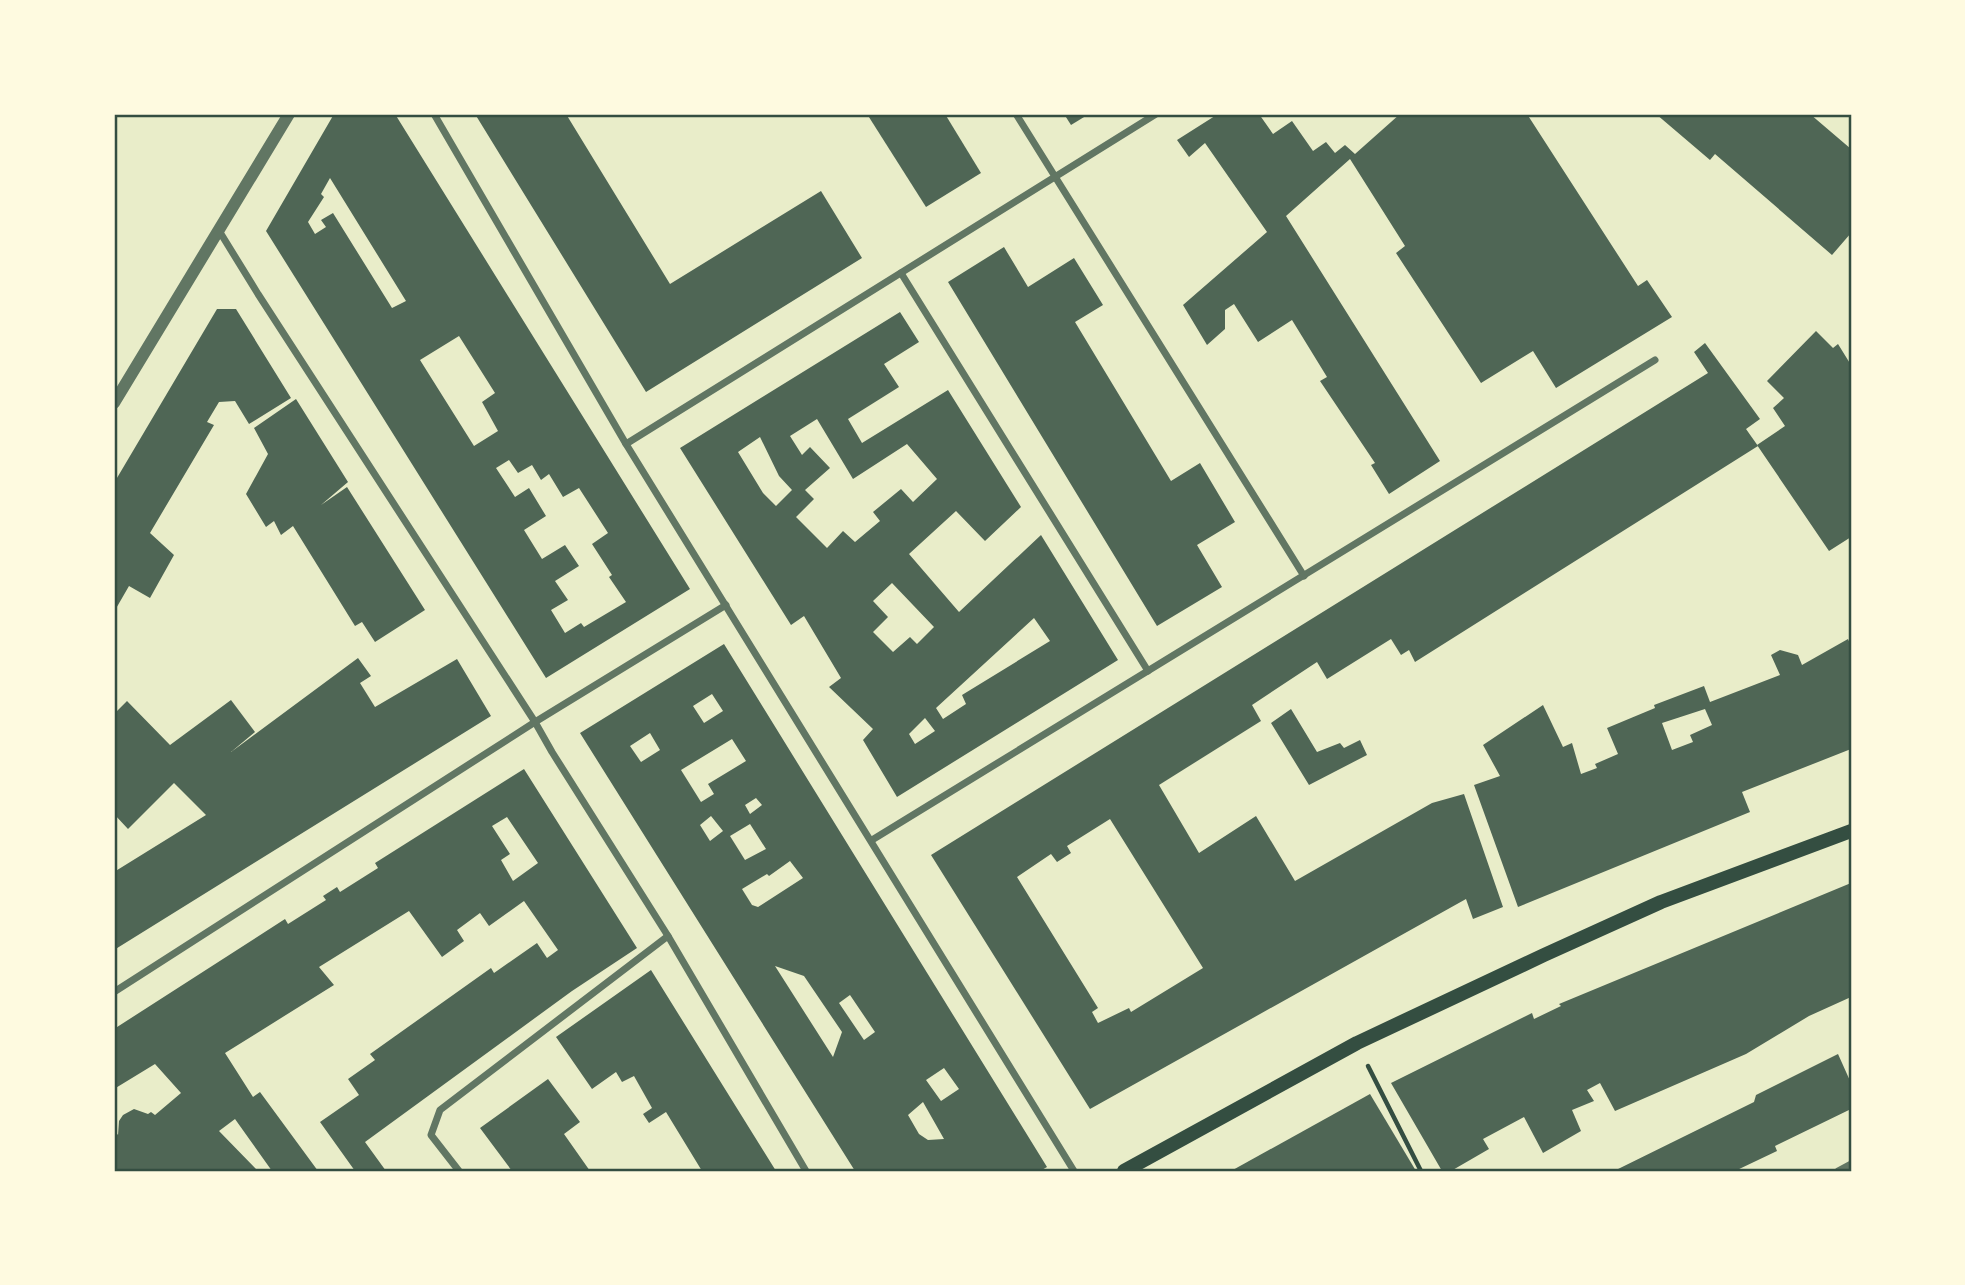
<svg xmlns="http://www.w3.org/2000/svg" width="1965" height="1285" font-family="Helvetica,sans-serif">
<style>
.building{fill:#4f6655;fill-rule:evenodd}
.lines{fill:none;stroke-linecap:round;stroke-linejoin:round}
.path{stroke:#344e41;stroke-width:4.5}
.minor{stroke:#617663;stroke-width:7}
.tertiary{stroke:#617663;stroke-width:12}
.secondary{stroke:#344e41;stroke-width:14}
.neatline{fill:none;stroke:#344e41;stroke-width:2.5}
</style>
<rect width="100%" height="100%" fill="#e9edc9"/>
<g class="building">
<path d="M 334,114 L 395,114 L 690,589 L 546,678 L 266,231 ZM 330,178 L 406,301 L 392,308 L 333,213 L 321,220 L 326,227 L 315,234 L 308,222 L 324,197 L 321,194 ZM 459,336 L 495,393 L 482,402 L 498,431 L 474,446 L 420,360 ZM 509,460 L 518,473 L 532,465 L 541,480 L 549,474 L 563,497 L 579,488 L 608,533 L 592,544 L 612,575 L 609,577 L 626,602 L 584,627 L 581,623 L 565,633 L 551,610 L 568,600 L 555,581 L 579,566 L 565,545 L 542,559 L 524,530 L 546,516 L 529,488 L 515,497 L 496,468 Z"/>
<polygon points="475,114 566,114 670,284 821,191 862,258 646,392"/>
<polygon points="867,114 945,114 981,173 926,207"/>
<polygon points="1064,114 1089,114 1071,125"/>
<polygon points="1218,114 1259,114 1273,134 1292,121 1313,151 1326,142 1335,153 1345,145 1355,154 1400,114 1527,114 1638,286 1647,280 1672,317 1556,388 1533,351 1481,383 1396,253 1405,246 1350,159 1286,216 1440,461 1389,494 1371,465 1375,463 1320,381 1327,377 1292,320 1258,342 1234,304 1225,310 1225,329 1207,345 1183,305 1267,232 1205,143 1189,157 1177,140"/>
<polygon points="1656,114 1810,114 1851,149 1851,233 1832,255 1715,154 1710,160"/>
<polygon points="1004,247 1028,287 1074,258 1103,305 1075,322 1171,481 1200,463 1235,522 1197,545 1222,587 1157,626 948,282"/>
<polygon points="217,309 236,309 291,398 249,424 235,401 219,402 207,422 214,425 150,533 174,555 150,598 129,586 114,612 114,483"/>
<path d="M 900,312 L 919,342 L 884,364 L 899,387 L 848,419 L 862,443 L 948,390 L 1021,507 L 985,541 L 956,511 L 909,554 L 959,612 L 1041,535 L 1118,660 L 897,797 L 863,740 L 873,729 L 829,687 L 841,678 L 804,616 L 791,625 L 680,448 ZM 817,419 L 853,479 L 907,444 L 937,479 L 913,502 L 901,489 L 873,512 L 880,521 L 855,542 L 843,531 L 827,548 L 796,517 L 814,499 L 805,490 L 830,468 L 810,447 L 802,455 L 790,436 ZM 760,437 L 779,476 L 792,490 L 776,506 L 763,493 L 738,452 ZM 892,583 L 934,627 L 917,644 L 910,637 L 893,652 L 873,632 L 888,617 L 873,601 ZM 1034,618 L 1050,641 L 962,695 L 966,704 L 943,719 L 936,708 ZM 925,718 L 935,731 L 915,744 L 909,734 Z"/>
<polygon points="1816,331 1833,348 1838,344 1851,365 1851,537 1829,551 1757,445 1785,426 1773,408 1784,398 1767,381"/>
<path d="M 1705,343 L 1760,419 L 1746,429 L 1758,446 L 1415,662 L 1409,650 L 1401,655 L 1391,639 L 1327,679 L 1317,662 L 1252,705 L 1261,721 L 1159,785 L 1199,853 L 1256,816 L 1295,881 L 1432,803 L 1464,794 L 1503,907 L 1473,919 L 1466,899 L 1090,1109 L 931,855 L 1708,373 L 1694,352 ZM 1110,819 L 1203,968 L 1131,1012 L 1129,1008 L 1098,1023 L 1092,1012 L 1098,1008 L 1017,877 L 1051,854 L 1057,862 L 1071,853 L 1067,846 Z"/>
<polygon points="296,399 348,482 321,505 347,487 425,610 375,642 362,622 355,626 293,526 281,535 274,521 266,527 246,494 268,454 254,428"/>
<path d="M 1848,639 L 1851,646 L 1851,749 L 1742,792 L 1750,812 L 1518,907 L 1474,785 L 1500,776 L 1483,745 L 1543,705 L 1563,747 L 1572,743 L 1581,774 L 1597,768 L 1595,764 L 1618,754 L 1607,728 L 1655,708 L 1654,705 L 1704,686 L 1710,702 L 1780,675 L 1771,655 L 1780,650 L 1798,655 L 1802,665 ZM 1705,709 L 1712,725 L 1690,735 L 1693,742 L 1672,750 L 1662,723 Z"/>
<path d="M 724,644 L 1047,1167 L 1040,1171 L 855,1171 L 580,733 ZM 712,694 L 723,711 L 704,723 L 693,706 ZM 650,733 L 660,750 L 641,762 L 630,746 ZM 732,739 L 746,761 L 708,784 L 714,794 L 701,802 L 681,770 ZM 756,798 L 762,805 L 750,814 L 745,805 ZM 711,816 L 723,831 L 710,841 L 700,825 ZM 750,824 L 766,849 L 745,860 L 730,836 ZM 790,861 L 803,878 L 758,907 L 752,905 L 742,889 L 767,874 L 769,876 ZM 775,966 L 804,976 L 842,1032 L 833,1057 ZM 850,995 L 875,1032 L 864,1040 L 839,1003 ZM 944,1068 L 959,1089 L 941,1101 L 926,1080 ZM 923,1102 L 944,1139 L 928,1140 L 919,1134 L 908,1115 Z"/>
<polygon points="358,658 371,676 360,683 375,707 457,659 491,716 114,950 114,872 206,815 174,783 128,829 114,814 114,714 127,701 170,745 231,700 255,732 231,752"/>
<polygon points="1291,709 1317,752 1340,743 1344,748 1360,740 1367,755 1309,785 1271,723"/>
<path d="M 524,769 L 637,948 L 572,991 L 365,1142 L 386,1171 L 355,1171 L 320,1122 L 359,1095 L 348,1079 L 375,1060 L 370,1054 L 491,968 L 494,973 L 537,943 L 547,958 L 558,950 L 524,901 L 489,926 L 480,913 L 457,930 L 464,941 L 442,957 L 409,911 L 319,967 L 334,985 L 225,1053 L 253,1097 L 260,1092 L 318,1171 L 272,1171 L 235,1119 L 219,1131 L 258,1171 L 114,1171 L 114,1130 L 118,1135 L 119,1121 L 123,1115 L 134,1109 L 148,1114 L 151,1112 L 155,1115 L 181,1093 L 155,1064 L 114,1089 L 114,1029 L 285,919 L 288,924 L 326,900 L 323,896 L 337,887 L 340,892 L 378,868 L 375,863 ZM 507,817 L 538,863 L 513,881 L 501,860 L 510,854 L 492,826 Z"/>
<polygon points="1851,883 1851,997 1809,1016 1746,1054 1615,1111 1600,1083 1587,1090 1594,1101 1572,1110 1581,1131 1543,1153 1524,1117 1483,1139 1489,1149 1451,1171 1442,1171 1391,1083 1532,1013 1534,1019 1561,1006 1559,1004"/>
<polygon points="651,970 776,1171 702,1171 666,1112 649,1123 643,1114 652,1108 634,1076 622,1082 616,1072 592,1089 556,1037"/>
<polygon points="1838,1054 1851,1083 1851,1109 1775,1146 1777,1151 1735,1171 1614,1171 1754,1102 1756,1095"/>
<polygon points="548,1079 580,1122 564,1134 590,1171 512,1171 480,1128"/>
<polygon points="1370,1094 1416,1171 1231,1171"/>
</g>
<g class="lines">
<polyline class="path" points="1368,1066 1421,1171"/>
<g class="minor">
<polyline points="434,114 626,444 1074,1171"/>
<polyline points="1016,114 1304,576"/>
<polyline points="218,229 258,294 535,722 552,752 668,936 806,1171"/>
<polyline points="901,273 1148,671"/>
<polyline points="626,444 1156,114"/>
<polyline points="872,840 1655,360"/>
<polyline points="114,992 535,722 726,605"/>
<polyline points="459,1171 431,1135 440,1110 668,936"/>
<polyline points="1838,1171 1851,1164"/>
</g>
<polyline class="tertiary" points="114,403 289,114"/>
<polyline class="secondary" points="1124,1171 1357,1043 1544,955 1661,902 1851,831"/>
</g>
<rect width="1965" height="1285" fill="none" stroke="#fefae0" stroke-width="231"/>
<rect x="116" y="116" width="1734" height="1054" class="neatline"/>
</svg>
